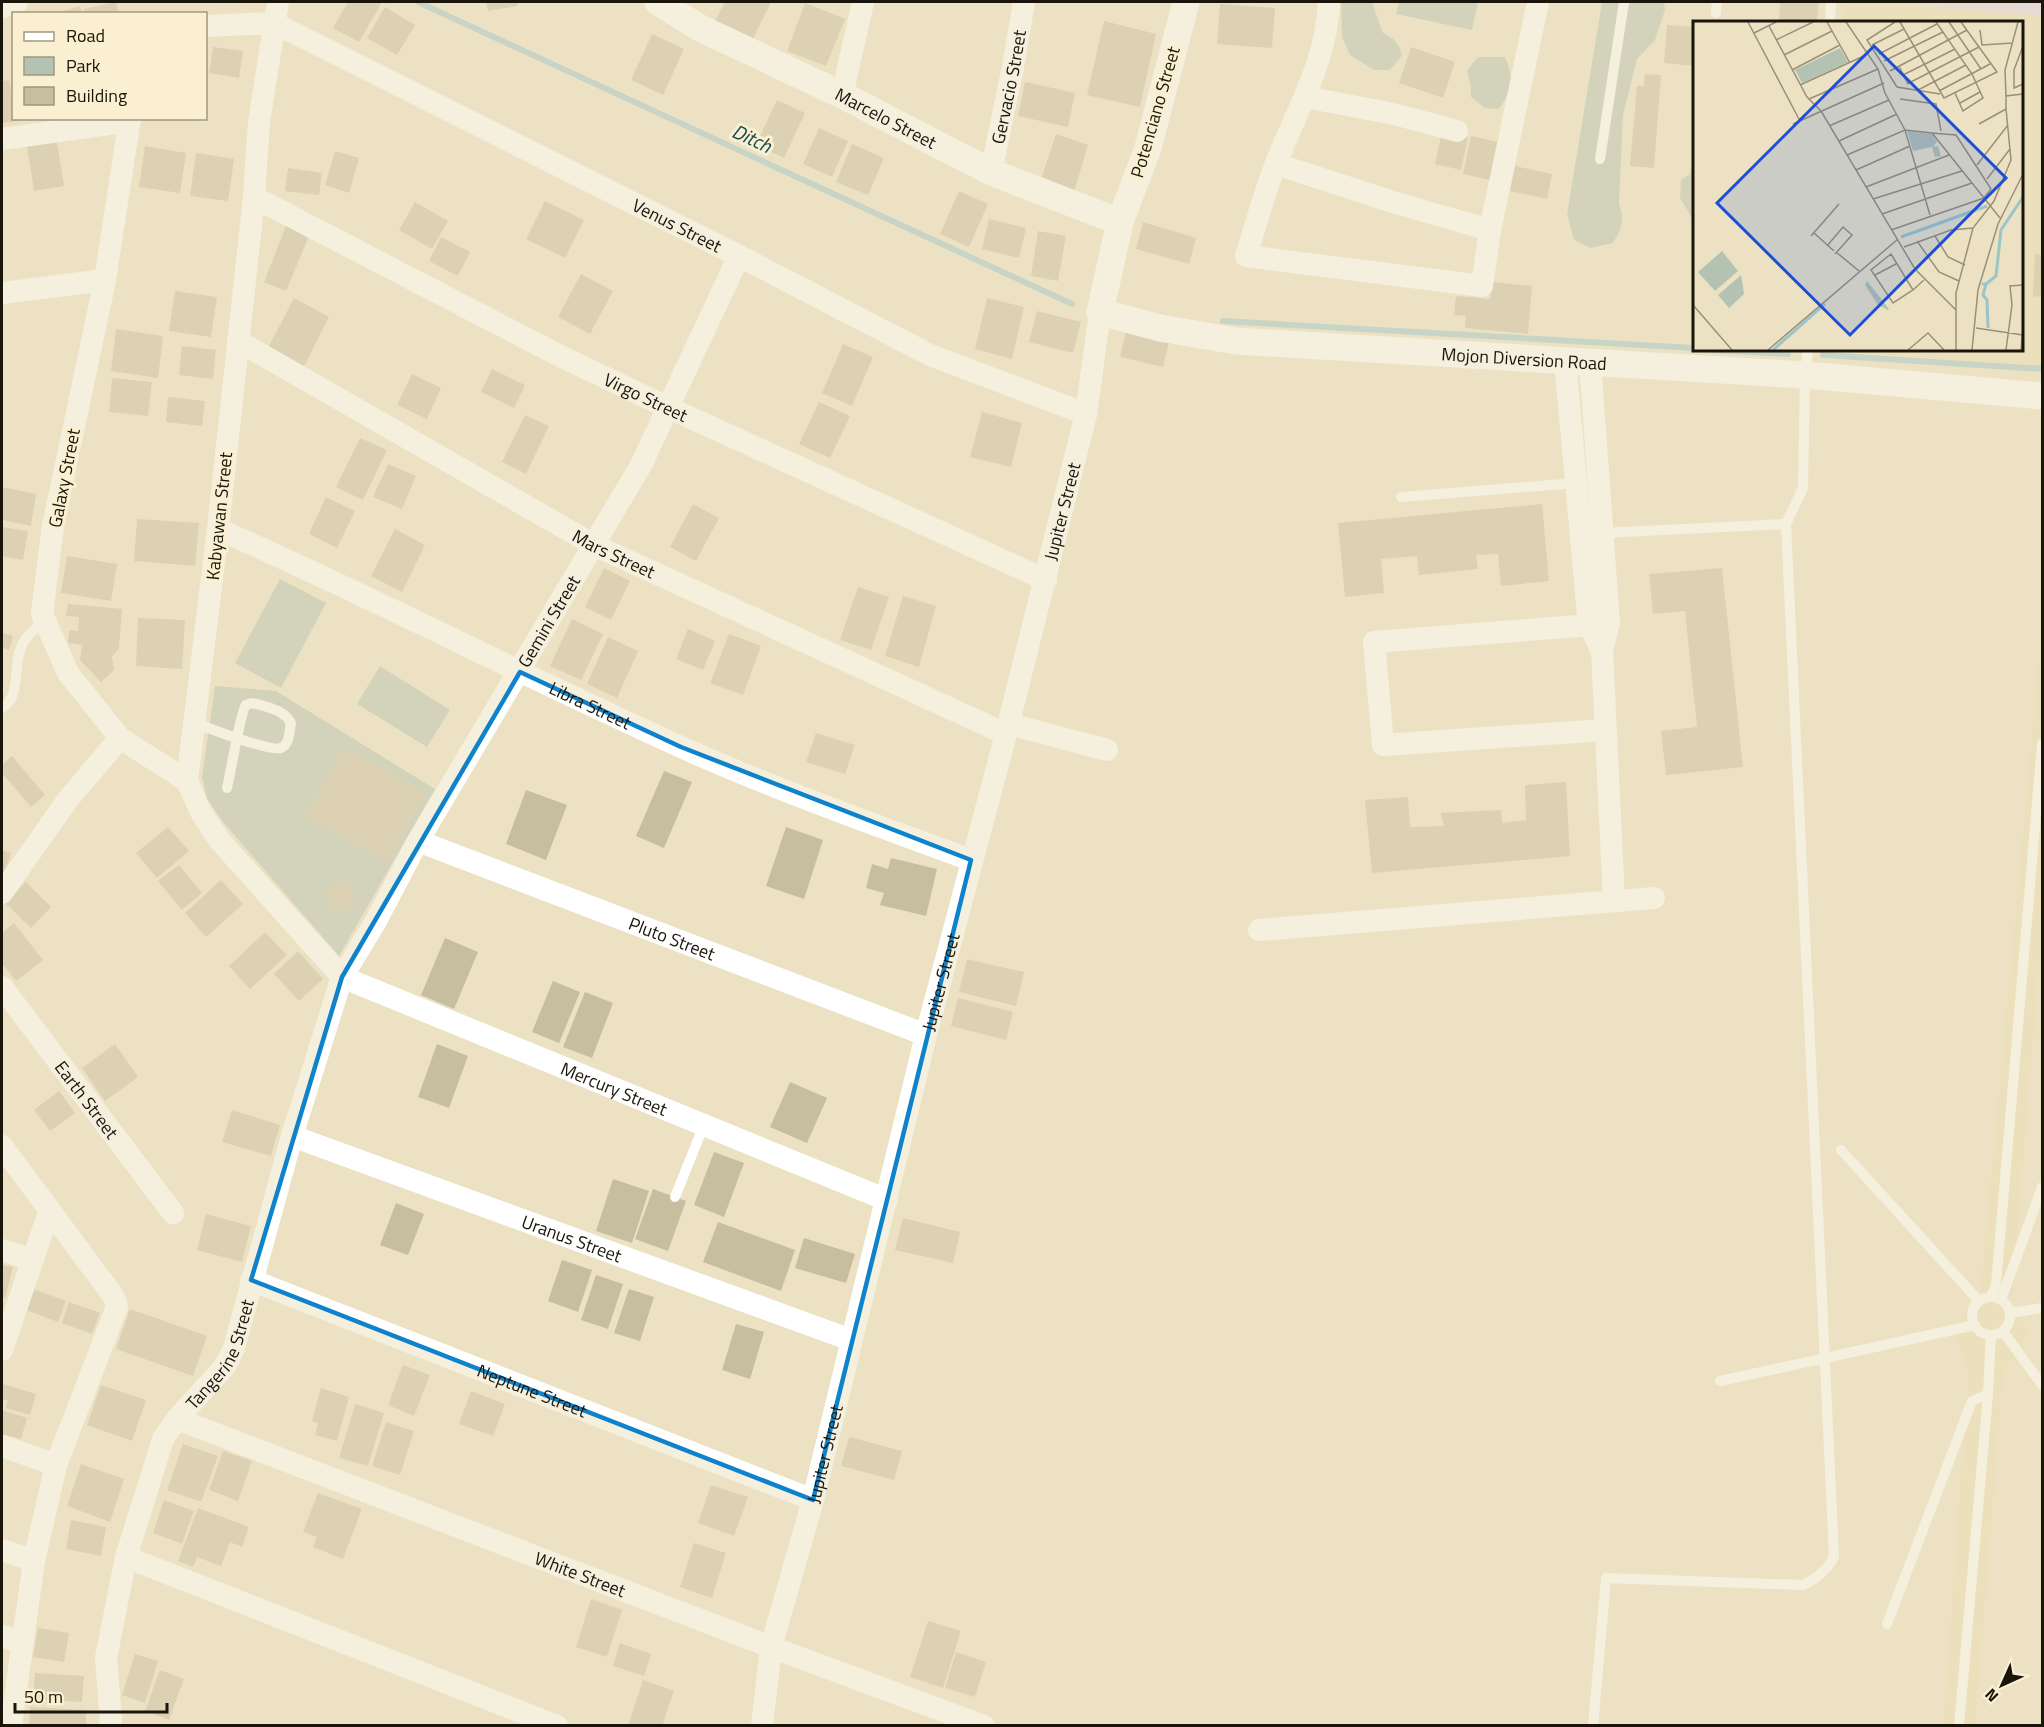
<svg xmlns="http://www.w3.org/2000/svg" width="2044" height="1727" font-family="'Titillium Web',sans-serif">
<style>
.built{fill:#e8dbb4}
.education{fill:#e1d3e6}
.green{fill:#b4c2b2}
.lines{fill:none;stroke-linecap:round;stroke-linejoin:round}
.stream{stroke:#9cc5c9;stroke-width:6}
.building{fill:#c7bd9f}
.service{stroke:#fff;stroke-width:10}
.minor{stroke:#fff;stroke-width:22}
.tertiary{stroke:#fff;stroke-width:27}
.marked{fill:none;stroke:#0e83cc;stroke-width:4.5;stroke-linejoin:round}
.labels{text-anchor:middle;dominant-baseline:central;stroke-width:6;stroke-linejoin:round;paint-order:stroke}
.street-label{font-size:18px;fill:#19150a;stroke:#faefd0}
.water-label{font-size:20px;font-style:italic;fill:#0e4b51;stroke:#faefd0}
.inset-river{fill:none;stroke:#9cc5c9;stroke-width:3}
.inset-road{fill:none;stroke:#989079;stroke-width:1.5}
.view{fill:#1d4ed8;fill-opacity:0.15;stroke:#1d4ed8;stroke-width:3}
.inset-edge{fill:none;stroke:#19150a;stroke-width:3}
</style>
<rect width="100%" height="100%" fill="#ece2c3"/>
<g class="built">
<polygon points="1843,2 1880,2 2042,16 2042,367 1824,350 2022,350 2022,22 1842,22"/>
<polygon points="2042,626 2042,931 2012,1301 2029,1333 2003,1373 1976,1725 1943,1726 1968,1369 1953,1331 1980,1295"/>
</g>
<polygon class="education" points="1880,2 2042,2 2042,16"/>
<g class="green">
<path d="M 1341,2 L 1372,2 L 1383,33 C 1394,38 1400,44 1402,56 L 1390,70 L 1374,70 L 1350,55 L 1342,37 Z"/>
<polygon points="1399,2 1478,2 1472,30 1396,14"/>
<path d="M 1602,2 L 1664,2 L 1665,10 L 1655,40 L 1637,59 L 1623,115 L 1619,204 C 1626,220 1621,230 1613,243 L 1590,248 L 1574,240 L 1567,214 Z"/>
<path d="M 1478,57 L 1505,57 C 1514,81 1514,87 1499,109 L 1485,108 L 1471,97 L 1471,88 L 1467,70 Z"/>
<polygon points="1694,163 1694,222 1680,198 1681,180 1690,174 1692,165"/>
<polygon points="280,579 326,603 281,688 235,663"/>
<polygon points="380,666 450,710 427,747 357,704"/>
<polygon points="215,686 276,691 435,789 339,956 223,822 207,799 202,777"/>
</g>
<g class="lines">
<g class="stream">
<polyline points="418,2 1072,304"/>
<polyline points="1223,321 1694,348"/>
<polyline points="1713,350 1788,354"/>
<polyline points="1823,355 2042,369"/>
</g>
</g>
<g class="building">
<polygon points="116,2 119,14 85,14 84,9"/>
<polygon points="348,2 382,2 359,42 333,28"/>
<polygon points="486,2 517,2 518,6 488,11"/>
<polygon points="725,2 771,2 752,41 714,23"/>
<polygon points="1780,2 1819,2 1817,22 1779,22"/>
<polygon points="805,3 845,19 826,66 787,51"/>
<polygon points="1220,4 1275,8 1272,48 1217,44"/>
<polygon points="80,6 82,14 58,14 57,13"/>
<polygon points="385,7 415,25 397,55 367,38"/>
<polygon points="1104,21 1156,34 1140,107 1087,95"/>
<polygon points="1667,25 1694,27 1694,66 1664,63"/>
<polygon points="652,34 684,49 663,95 631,80"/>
<polygon points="213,47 243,51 239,78 209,73"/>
<polygon points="1411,47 1455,62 1443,98 1399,83"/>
<polygon points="1645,74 1661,75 1654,168 1630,166 1637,86 1644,86"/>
<polygon points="9,80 14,104 14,118 16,118 17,121 2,123 2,81"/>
<polygon points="1025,82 1075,93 1068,127 1018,116"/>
<polygon points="777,100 805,113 784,158 756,145"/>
<polygon points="819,128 848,141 832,177 803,164"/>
<polygon points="1442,131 1468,137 1461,170 1435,164"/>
<polygon points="1056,134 1088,145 1073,195 1039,185"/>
<polygon points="1471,136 1498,142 1490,180 1463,174"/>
<polygon points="57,142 64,186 34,191 27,146"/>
<polygon points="852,144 884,158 868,195 836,182"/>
<polygon points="145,146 186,153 180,193 139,187"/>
<polygon points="335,151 359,158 349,193 325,185"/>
<polygon points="196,153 234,159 228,201 190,196"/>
<polygon points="1515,166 1552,174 1547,199 1510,191"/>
<polygon points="288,168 322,173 319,195 285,191"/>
<polygon points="959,191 988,204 969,247 940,234"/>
<polygon points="545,201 584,220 565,258 526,239"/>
<polygon points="415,202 448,221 432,249 399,230"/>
<polygon points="989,219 1026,228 1019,258 982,249"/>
<polygon points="1143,222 1196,238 1189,264 1136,249"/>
<polygon points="286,226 309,236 286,291 264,282"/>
<polygon points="1038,231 1066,236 1058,281 1031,276"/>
<polygon points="441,237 470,252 458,276 429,261"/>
<polygon points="2035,254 2042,255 2042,297 2033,296"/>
<polygon points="581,274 613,291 590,334 558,317"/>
<polygon points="1491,282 1532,286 1528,334 1465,328 1466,316 1454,315 1456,296 1490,299"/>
<polygon points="175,291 217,297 211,337 169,331"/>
<polygon points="294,298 329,317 304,366 268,348"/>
<polygon points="987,298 1024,307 1012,359 975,349"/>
<polygon points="1037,311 1081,322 1073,353 1029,342"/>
<polygon points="116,329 163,336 158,378 111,371"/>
<polygon points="1126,331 1169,342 1163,367 1120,357"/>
<polygon points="843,344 873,357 852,406 822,393"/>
<polygon points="182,346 216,350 213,379 179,375"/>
<polygon points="492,369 525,385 514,408 481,392"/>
<polygon points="412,374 441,388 427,419 397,405"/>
<polygon points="112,378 152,382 148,416 109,412"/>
<polygon points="168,397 205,401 202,426 166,422"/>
<polygon points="819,402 850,416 830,458 799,444"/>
<polygon points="982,412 1022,423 1011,467 970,457"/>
<polygon points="525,415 549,426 526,474 502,462"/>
<polygon points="360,438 387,450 363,500 336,487"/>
<polygon points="388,464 416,476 402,509 373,497"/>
<polygon points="2,487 36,494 31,526 2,520"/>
<polygon points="326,497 355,511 337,548 309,534"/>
<polygon points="693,504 719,518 696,561 670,547"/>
<polygon points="1542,504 1549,581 1501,586 1498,554 1476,555 1478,569 1419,575 1417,556 1381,559 1384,593 1345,597 1338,523"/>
<polygon points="137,519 199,523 195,566 134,561"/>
<polygon points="2,527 28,531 23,560 2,556"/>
<polygon points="395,529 425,545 402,592 371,576"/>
<polygon points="67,556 117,564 111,601 61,593"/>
<polygon points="604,568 630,581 611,620 585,607"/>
<polygon points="1722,568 1743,767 1666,775 1661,731 1697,727 1685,611 1653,614 1649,574"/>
<polygon points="858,587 889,597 871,650 840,640"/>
<polygon points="903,596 936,606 919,667 885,656"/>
<polygon points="68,604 122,609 119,649 112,656 114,670 101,682 80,660 82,645 68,643 69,630 78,631 79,617 66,616"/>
<polygon points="138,618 185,620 182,669 136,666"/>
<polygon points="572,619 603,634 581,680 550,666"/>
<polygon points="688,629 715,641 703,670 676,659"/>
<polygon points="2,633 13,636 9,650 2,648"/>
<polygon points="729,634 761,646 743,695 710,683"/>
<polygon points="608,637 638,651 617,698 587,684"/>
<polygon points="816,733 855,745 845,774 806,762"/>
<polygon points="344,747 425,793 386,862 305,816"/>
<polygon points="12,756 45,795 31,807 2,773 2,765"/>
<polygon points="664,771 692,782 664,848 636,836"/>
<polygon points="1566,782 1570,856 1372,873 1365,800 1408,797 1410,827 1444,826 1441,813 1501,810 1502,823 1526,820 1525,785"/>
<polygon points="526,790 567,805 546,860 506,844"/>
<polygon points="168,827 189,851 157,878 136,853"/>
<polygon points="786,827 823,840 804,899 766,886"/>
<polygon points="2,850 11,853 3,876 2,876"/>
<polygon points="891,858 937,869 926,916 880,905 884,893 866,888 872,864 888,869"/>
<polygon points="179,865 202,893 182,910 158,881"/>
<polygon points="221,880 243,904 206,937 185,913"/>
<polygon points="349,880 356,906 332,913 325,887"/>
<polygon points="26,882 51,907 31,928 5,903"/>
<polygon points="14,923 43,960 16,981 2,963 2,933"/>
<polygon points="265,932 287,955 250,989 229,966"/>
<polygon points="445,938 478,952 454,1009 421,995"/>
<polygon points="298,951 323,979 299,1001 274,974"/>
<polygon points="967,959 1024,972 1016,1006 959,992"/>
<polygon points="553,981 580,992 559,1043 532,1032"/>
<polygon points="585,992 613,1003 592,1058 563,1047"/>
<polygon points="958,998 1013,1012 1006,1040 951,1026"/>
<polygon points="115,1044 138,1077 105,1101 82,1068"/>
<polygon points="437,1044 468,1056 449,1108 418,1097"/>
<polygon points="790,1082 827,1098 807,1143 770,1127"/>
<polygon points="59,1091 75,1113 50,1131 34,1110"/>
<polygon points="232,1110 280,1125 271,1156 222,1142"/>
<polygon points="714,1152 744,1163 724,1217 694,1205"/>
<polygon points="613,1179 649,1191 632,1243 596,1231"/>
<polygon points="653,1189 686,1201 668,1251 635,1239"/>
<polygon points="396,1203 424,1214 408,1255 380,1245"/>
<polygon points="206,1214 251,1226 242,1262 197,1250"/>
<polygon points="903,1218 960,1232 953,1263 895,1250"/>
<polygon points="718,1222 795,1250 781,1291 703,1262"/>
<polygon points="804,1238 855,1254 846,1283 795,1268"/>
<polygon points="562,1260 592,1270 578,1312 548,1301"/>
<polygon points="2,1265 13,1267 5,1298 2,1297"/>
<polygon points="596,1275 623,1284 608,1329 581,1320"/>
<polygon points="33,1289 66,1301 58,1322 26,1310"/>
<polygon points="629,1289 654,1297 640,1341 614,1333"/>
<polygon points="69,1302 100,1313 92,1334 62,1323"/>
<polygon points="130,1309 207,1336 193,1376 116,1349"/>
<polygon points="736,1324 764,1332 750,1379 722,1370"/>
<polygon points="403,1365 430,1375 414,1416 388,1405"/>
<polygon points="2,1384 36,1394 30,1415 6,1408 8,1401 2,1399"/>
<polygon points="101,1385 146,1400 132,1441 87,1425"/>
<polygon points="321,1388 349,1397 337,1441 315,1435 318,1423 312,1421"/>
<polygon points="471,1391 505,1404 493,1436 459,1424"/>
<polygon points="355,1404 384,1413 368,1466 339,1458"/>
<polygon points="2,1410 27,1418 21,1439 2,1434"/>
<polygon points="386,1422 414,1431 400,1475 372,1466"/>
<polygon points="849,1437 902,1451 894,1480 841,1466"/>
<polygon points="183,1444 218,1456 201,1502 167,1490"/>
<polygon points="223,1451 252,1461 238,1501 209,1490"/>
<polygon points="81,1464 124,1479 110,1522 67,1506"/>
<polygon points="711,1485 748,1497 734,1536 698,1523"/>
<polygon points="318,1493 362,1509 343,1559 313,1547 317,1537 303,1532"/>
<polygon points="164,1500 194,1511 182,1544 153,1533"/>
<polygon points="198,1508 249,1527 242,1547 230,1542 221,1566 197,1557 193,1567 178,1561"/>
<polygon points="71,1520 106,1527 101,1556 66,1549"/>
<polygon points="694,1543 726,1553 712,1598 680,1587"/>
<polygon points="591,1599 622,1610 607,1657 576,1647"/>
<polygon points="928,1621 961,1631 943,1688 910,1677"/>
<polygon points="38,1628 69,1633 64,1662 33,1657"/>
<polygon points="620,1643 651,1654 644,1676 613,1666"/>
<polygon points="956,1652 986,1662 975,1697 945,1688"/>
<polygon points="135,1654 158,1661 145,1703 122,1695"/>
<polygon points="160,1670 184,1679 169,1720 145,1711"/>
<polygon points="35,1673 84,1676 82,1702 33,1699"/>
<polygon points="643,1680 674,1691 662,1726 628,1726"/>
<polygon points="30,1707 86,1710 86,1726 29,1726"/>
</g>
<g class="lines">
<g class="service">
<polyline points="1716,13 1717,2"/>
<polyline points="1830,22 1831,2"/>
<polyline points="1600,159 1624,2"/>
<polyline points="1401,497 1576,483"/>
<polyline points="1602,533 1786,524"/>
<path d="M 2,708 C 20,699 14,667 20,650 C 24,637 35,629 45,620"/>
<path d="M 195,723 C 208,728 271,752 281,748 C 290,744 289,732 291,723 C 285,712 276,710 264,706 C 259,705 252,701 246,705 C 241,710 230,776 227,788"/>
<polyline points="1841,1150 1979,1301"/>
<polyline points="675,1197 704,1125"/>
<polyline points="1991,1297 1996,1284 2042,744"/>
<circle cx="1991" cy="1316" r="19"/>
<polyline points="2001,1300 2042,1187"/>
<polyline points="2010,1313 2042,1308"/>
<polyline points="2003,1331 2042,1385"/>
<polyline points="1720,1381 1975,1325"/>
<polyline points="1887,1624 1972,1401 1988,1394"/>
<path d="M 1593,1726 L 1606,1578 L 1803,1585 C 1817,1578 1826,1571 1834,1557 L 1786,524 L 1803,488 L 1805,375 L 1808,350"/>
<polyline points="1959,1726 1988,1394 1991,1335"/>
</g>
<g class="minor">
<path id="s1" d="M 278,2 L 259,122 L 254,197 L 218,529 L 187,781 L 201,812 L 219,840 L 342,977 L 887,1200"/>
<path d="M 1329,2 C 1327,60 1297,110 1276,163 C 1264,193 1256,225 1246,256 L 1482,286 L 1490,230 L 1538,2"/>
<polyline points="2,7 17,2"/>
<path id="s2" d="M 206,26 L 274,23 L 739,256 L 930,355 L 1086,414"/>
<polyline points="842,95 863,2"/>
<polyline points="1305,97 1394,114 1457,131"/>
<polyline points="130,118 105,280 53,526 42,614 68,673 120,738 187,781"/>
<polyline points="2,139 130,121"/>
<polyline points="1276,164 1396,203 1490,230"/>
<path id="s3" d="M 991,172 L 1013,67 L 1024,2"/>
<path id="s4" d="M 254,197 L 558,355 L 667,407 L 1046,580"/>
<polyline points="2,293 105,280"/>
<path id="s5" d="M 238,341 L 594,545 L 1006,734"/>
<polyline points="1565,361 1589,625 1602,651 1609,623 1590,363"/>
<path id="s6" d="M 218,529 C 374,598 524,676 679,746 C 774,789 873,824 971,860"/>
<polyline points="1604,624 1374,642 1383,745 1605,730"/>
<polyline points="1602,651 1614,901"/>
<polyline points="1009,724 1107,750"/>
<path id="s7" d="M 418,841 L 926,1035"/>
<polyline points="2,893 69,798 120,738"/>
<polyline points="1259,930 1654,898"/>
<path id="s8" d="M 2,987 L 173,1213"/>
<path id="s9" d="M 292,1136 L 851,1340"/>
<polyline points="2,1146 114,1297 117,1307 56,1465 34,1561 11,1726"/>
<polyline points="2,1250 32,1260"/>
<path id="s10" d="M 251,1280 L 813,1500"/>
<polyline points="2,1350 49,1212"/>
<path id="s11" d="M 177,1419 L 771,1647 L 984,1726"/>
<polyline points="2,1446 56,1465"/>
<polyline points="2,1550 34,1561"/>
<polyline points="126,1557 557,1726"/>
<polyline points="2,1636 22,1642"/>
<path id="s12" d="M 110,1726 L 111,1720 L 106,1658 L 126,1557 L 163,1439 L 177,1419 L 225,1366 L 234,1348 L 292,1136 L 342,977 L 376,921 L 418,841 L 641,465 L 739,256"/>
<path id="s13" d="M 762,1726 L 771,1647 L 813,1500 L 926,1035 L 1006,734 L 1086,414 L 1100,312"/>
</g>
<g class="tertiary">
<path id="s14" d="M 658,2 L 700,28 L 842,95 L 991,172 L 1120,222"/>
<path id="s15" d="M 1186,2 L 1148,148 L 1120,222 L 1100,312 L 1160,328 L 1236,341 L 1805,375 L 2042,396"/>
</g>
</g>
<path d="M0 0H2044V1727H0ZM 520,672 L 681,747 L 971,860 L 813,1500 L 251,1280 L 342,977 Z" fill="#ece2c3" fill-opacity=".55" fill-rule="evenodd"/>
<path class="marked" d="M 520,672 L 681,747 L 971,860 L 813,1500 L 251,1280 L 342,977 Z"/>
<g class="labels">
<g class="street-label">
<text stroke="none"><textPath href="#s3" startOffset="87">Gervacio Street</textPath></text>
<text transform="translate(1155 112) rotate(-74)">Potenciano Street</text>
<text stroke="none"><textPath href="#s14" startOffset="256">Marcelo Street</textPath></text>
<text stroke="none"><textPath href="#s2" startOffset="519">Venus Street</textPath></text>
<text stroke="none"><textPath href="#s15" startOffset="750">Mojon Diversion Road</textPath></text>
<text stroke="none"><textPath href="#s4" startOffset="440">Virgo Street</textPath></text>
<text transform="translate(64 478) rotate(-79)">Galaxy Street</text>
<text stroke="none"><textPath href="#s13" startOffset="1252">Jupiter Street</textPath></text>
<text transform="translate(219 516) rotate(-84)">Kabyawan Street</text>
<text stroke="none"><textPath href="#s5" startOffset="432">Mars Street</textPath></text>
<text stroke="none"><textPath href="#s12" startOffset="1209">Gemini Street</textPath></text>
<text stroke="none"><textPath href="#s6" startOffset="412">Libra Street</textPath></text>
<text stroke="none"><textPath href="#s7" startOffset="272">Pluto Street</textPath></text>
<text stroke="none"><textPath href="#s13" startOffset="766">Jupiter Street</textPath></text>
<text stroke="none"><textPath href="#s1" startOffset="1330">Mercury Street</textPath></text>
<text stroke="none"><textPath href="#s8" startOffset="141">Earth Street</textPath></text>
<text stroke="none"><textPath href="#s9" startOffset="298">Uranus Street</textPath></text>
<text stroke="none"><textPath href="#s12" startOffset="399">Tangerine Street</textPath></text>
<text stroke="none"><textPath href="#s10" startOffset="302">Neptune Street</textPath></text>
<text stroke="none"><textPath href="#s13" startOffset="280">Jupiter Street</textPath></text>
<text stroke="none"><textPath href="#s11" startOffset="432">White Street</textPath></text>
</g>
<g class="water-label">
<text transform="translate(752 138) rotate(25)">Ditch</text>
</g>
</g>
<g transform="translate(1693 21)">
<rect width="330" height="330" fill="#ece2c3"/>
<path d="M 147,27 L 155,41 L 109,62 L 102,49 ZM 214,110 L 239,113 L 244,121 L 240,126 L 245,125 L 248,135 L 242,136 L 239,126 L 220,130 ZM 29,230 L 45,250 L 22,270 L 5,251 ZM 48,254 L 51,273 L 36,287 L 25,274 ZM 174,260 L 196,288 L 195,289 L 185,284 L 172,264 Z" fill="#b4c2b2"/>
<path class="inset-river" d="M 208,216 L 294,185M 289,263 L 293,263 L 290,274 L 294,279 L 295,307M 293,263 L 303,255 L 308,209 L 330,176M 80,329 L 132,283"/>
<path class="inset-road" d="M 55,1 L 107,100M 134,1 L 157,42M 153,1 L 185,48 L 192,72 L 212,109 L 237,194M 202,1 L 174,19 L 204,66 L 247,73M 207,1 L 251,77 L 304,51 L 268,1M 243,1 L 279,53 L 290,77 L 270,90 L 262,72M 256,1 L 288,48M 76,5 L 114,76 L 128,90 L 222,248 L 263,289M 287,9 L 289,24 L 320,22M 61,12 L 83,1M 83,19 L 120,1M 179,24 L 211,8M 330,25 L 321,49 L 321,67 L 330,63M 186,33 L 244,3M 91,34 L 139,10M 191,40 L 250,11M 206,45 L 215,63M 99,49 L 147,24M 197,50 L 274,9M 210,54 L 262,28M 214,63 L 286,26M 107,64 L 173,34M 225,69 L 273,44M 246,70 L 297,43M 313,75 L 312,49 L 325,1M 116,78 L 185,48M 207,78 L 243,83 L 248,110M 267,82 L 287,71M 100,103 L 191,62M 286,103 L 313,88 L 313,75 L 330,73M 136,105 L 196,79M 146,120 L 204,93M 154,134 L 212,109 L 239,112 L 307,197M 284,144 L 315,104M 163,149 L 217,125M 294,158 L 317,128M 173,166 L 256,134M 180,178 L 269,150M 189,193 L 279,162M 198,209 L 291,177 L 298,168 L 263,114 L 239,112M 121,212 L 141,230M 118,215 L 146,183M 242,215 L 255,236 L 272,244M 224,220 L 246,251 L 266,260M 134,225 L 150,206 L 159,214 L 142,233M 211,226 L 258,209 L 280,207M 143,231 L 166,250M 182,254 L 203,243M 220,269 L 198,233 L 178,249 L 200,282 L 220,269 L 231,259M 0,284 L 39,329M 283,307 L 330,314M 75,329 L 205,218M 215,329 L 235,312 L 251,329M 263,329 L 263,272 L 280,207 L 301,180 L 318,139 L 313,88M 279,329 L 285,269 L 305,203 L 330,153M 313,329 L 319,284 L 317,265 L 330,264M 328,329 L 330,306"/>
<path class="view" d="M 181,25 L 313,157 L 157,314 L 24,182 Z"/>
<rect width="330" height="330" class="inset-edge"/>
</g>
<rect width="2044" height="1727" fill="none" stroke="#19150a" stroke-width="6"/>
<rect x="12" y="12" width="195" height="108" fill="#faefd0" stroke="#a09881" stroke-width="1.5"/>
<rect x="24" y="32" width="30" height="9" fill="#ffffff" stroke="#a09881" stroke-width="1.5"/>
<text x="66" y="42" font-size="18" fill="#19150a">Road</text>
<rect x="24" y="57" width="30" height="18" fill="#b4c2b2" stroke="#a09881" stroke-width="1.5"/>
<text x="66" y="72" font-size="18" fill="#19150a">Park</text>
<rect x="24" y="87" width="30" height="18" fill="#c7bd9f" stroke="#a09881" stroke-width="1.5"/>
<text x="66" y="102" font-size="18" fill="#19150a">Building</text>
<g transform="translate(2002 1685) rotate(225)" stroke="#faefd0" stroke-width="4.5" paint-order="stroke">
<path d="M0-4.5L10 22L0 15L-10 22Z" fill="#19150a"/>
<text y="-9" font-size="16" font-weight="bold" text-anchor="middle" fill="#19150a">N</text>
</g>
<path d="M15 1703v9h152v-9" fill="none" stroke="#19150a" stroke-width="3"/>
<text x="24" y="1703" font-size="18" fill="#19150a" stroke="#faefd0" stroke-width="4.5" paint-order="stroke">50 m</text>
</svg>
